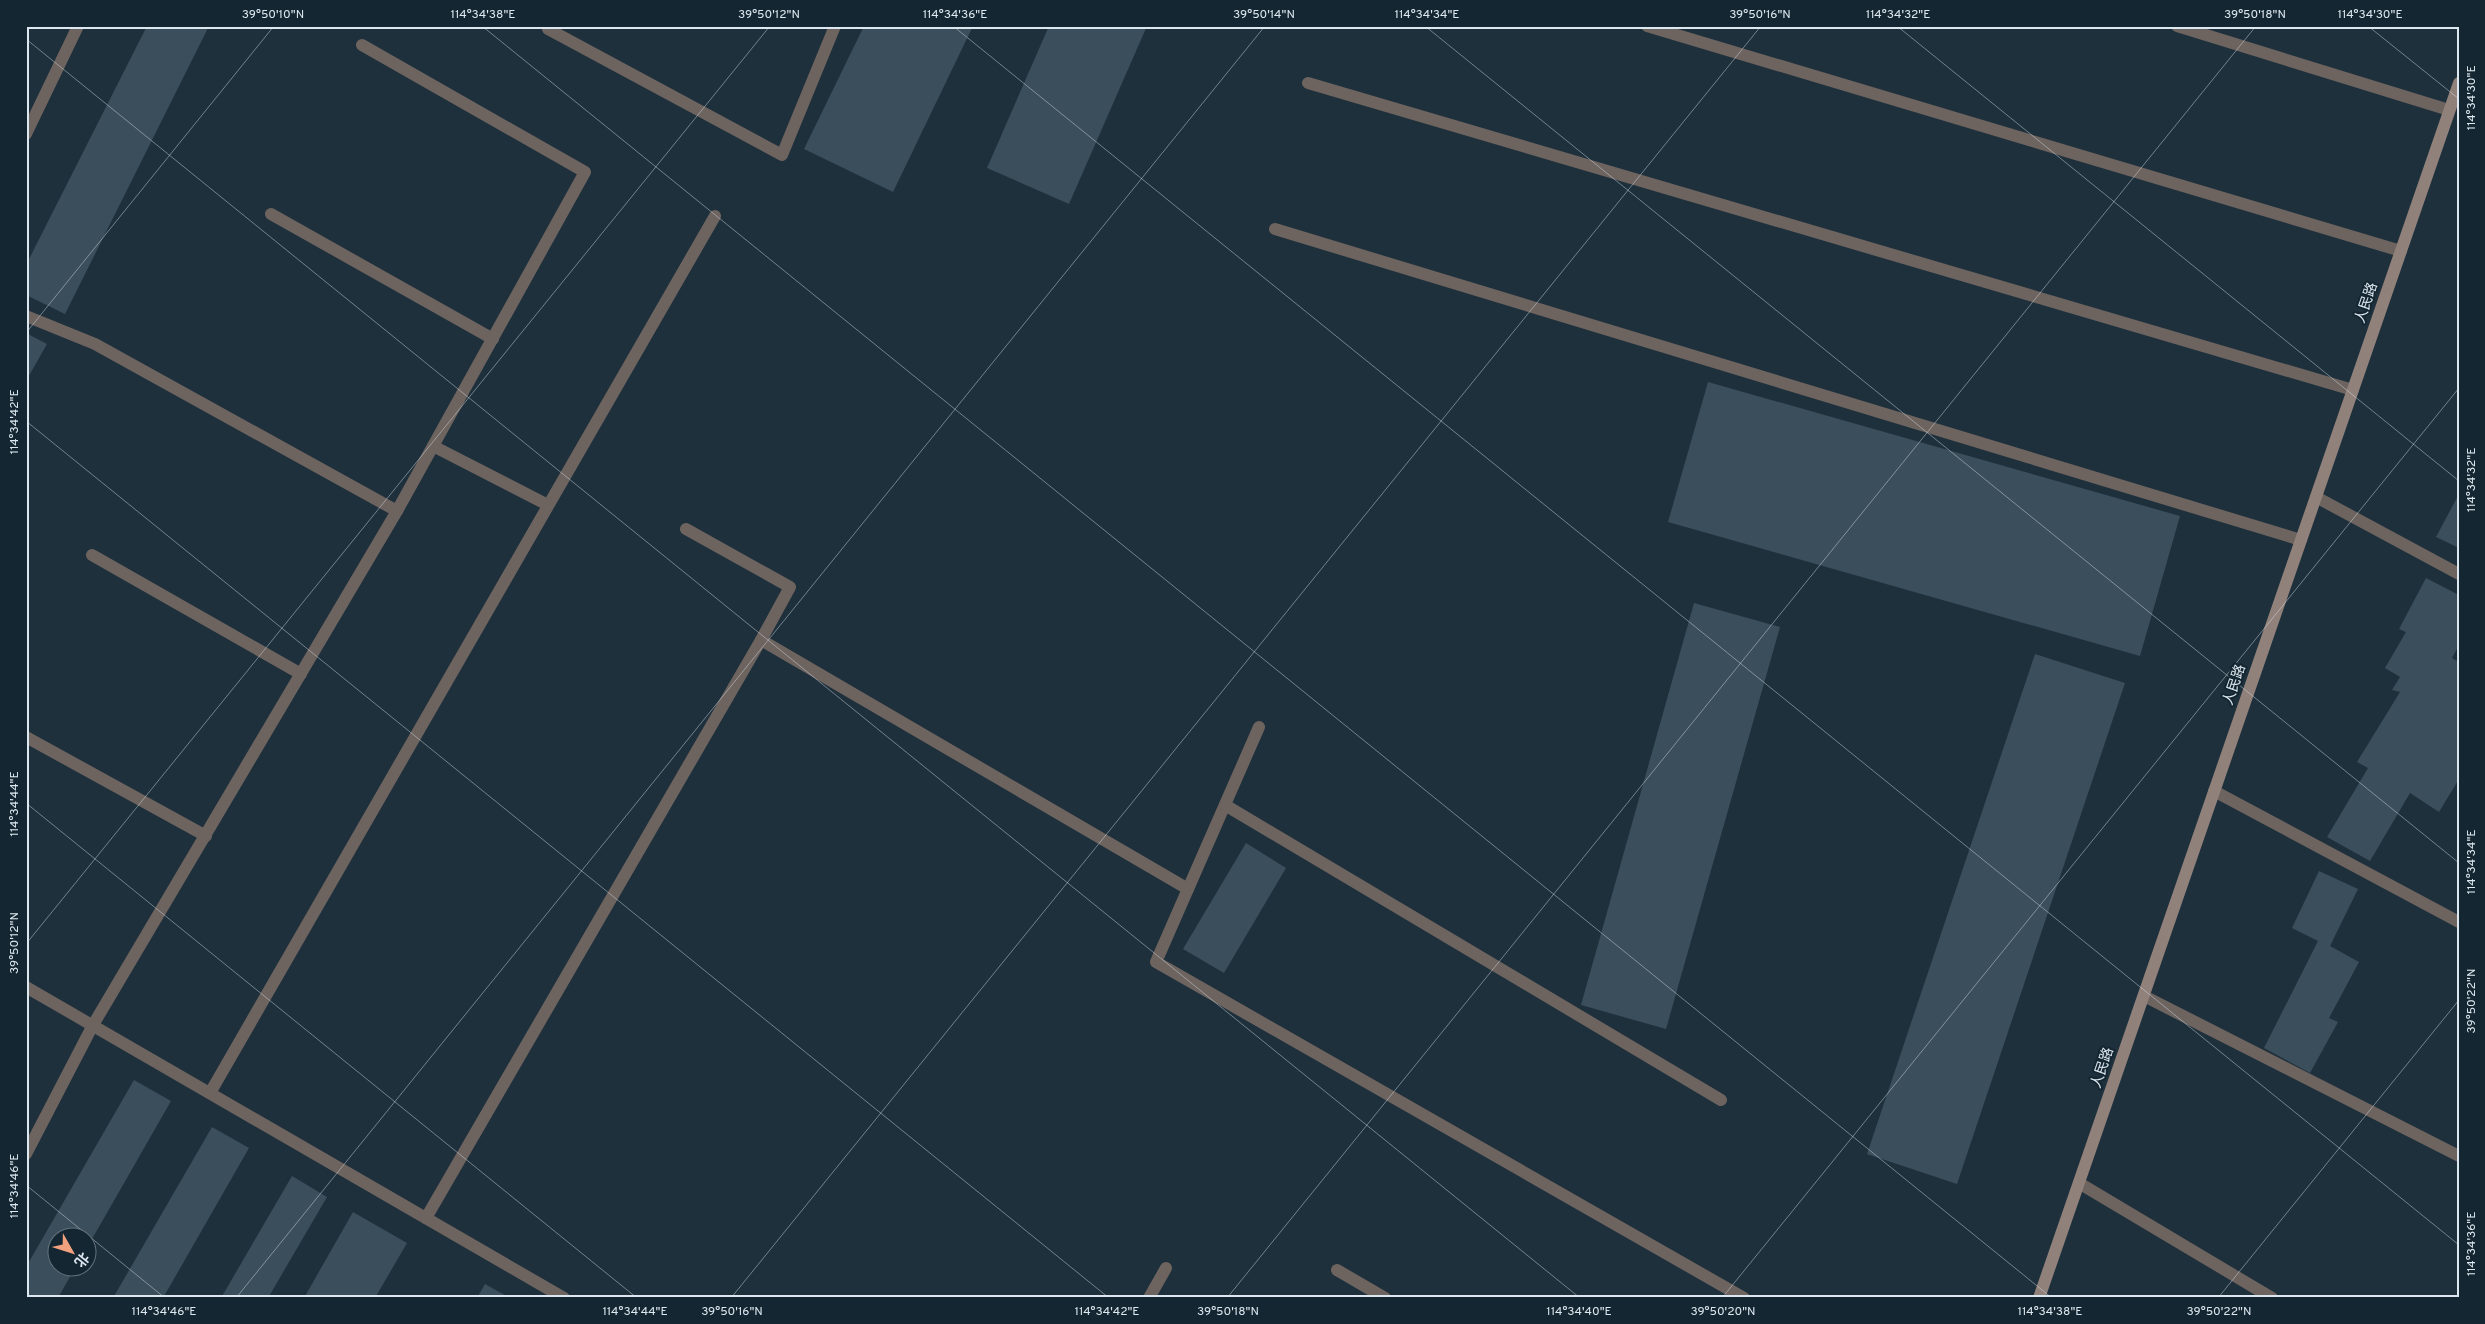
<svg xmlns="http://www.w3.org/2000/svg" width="2485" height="1324" font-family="Overpass,'Noto Sans SC',sans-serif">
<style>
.building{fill:#3b4e5b}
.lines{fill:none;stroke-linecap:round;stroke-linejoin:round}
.lane{stroke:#6d635f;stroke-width:12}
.street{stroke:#6d635f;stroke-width:12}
.secondary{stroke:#91817b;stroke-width:12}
.ticks{fill:none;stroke:#dce7ef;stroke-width:1;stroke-opacity:0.45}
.labels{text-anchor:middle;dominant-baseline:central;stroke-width:4;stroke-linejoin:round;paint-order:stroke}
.street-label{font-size:14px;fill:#dce7ef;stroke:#142631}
.neatline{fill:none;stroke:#dce7ef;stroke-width:2}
.ticks-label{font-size:12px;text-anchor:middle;fill:#dce7ef}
</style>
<rect width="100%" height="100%" fill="#1e303c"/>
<g class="building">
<polygon points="147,26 209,26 65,314 26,295 26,265"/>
<polygon points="864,26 973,26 893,192 804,149"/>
<polygon points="1049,26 1147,26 1069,204 987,168"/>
<polygon points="26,333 47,344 26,381"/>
<polygon points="1708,382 2180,516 2140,656 1668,522"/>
<polygon points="2459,494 2459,548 2436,537"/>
<polygon points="2426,578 2459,595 2459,645 2452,658 2459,662 2459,779 2439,812 2410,793 2370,861 2327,837 2368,768 2357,762 2400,692 2392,690 2400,677 2385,668 2406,632 2399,629"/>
<polygon points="1694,603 1780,627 1666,1029 1581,1005"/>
<polygon points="2035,654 2125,683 1957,1184 1867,1154"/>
<polygon points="1246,843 1286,868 1224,973 1183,949"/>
<polygon points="2319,871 2358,889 2330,946 2359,962 2329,1018 2338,1022 2310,1073 2264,1048 2318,941 2292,928"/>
<polygon points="134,1080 171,1101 88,1246 88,1236 58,1236 58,1266 76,1266 58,1298 26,1298 26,1267"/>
<polygon points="212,1127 249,1148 163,1298 113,1298"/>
<polygon points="292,1176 327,1197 268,1298 221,1298"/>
<polygon points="353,1212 407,1243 375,1298 304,1298"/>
<polygon points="485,1284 510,1298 477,1298"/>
</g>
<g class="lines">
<polyline class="lane" points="210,1093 715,216"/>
<g class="street">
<polyline points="1647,26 2401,251"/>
<polyline points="2177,26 2449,110"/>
<polyline points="548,29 782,155 835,26"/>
<polyline points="1308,83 2353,390"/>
<polyline points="26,134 78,26"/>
<polyline points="271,214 493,339"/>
<polyline points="1275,229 2301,540"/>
<polyline points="26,316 95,344 397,511"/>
<polyline points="433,446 548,505"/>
<polyline points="2316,497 2459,574"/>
<polyline points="686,529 790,587 761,640 1188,889"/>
<polyline points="92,555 301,674"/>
<polyline points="1259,727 1156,962 1744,1298"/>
<polyline points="26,737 206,836"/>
<polyline points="2214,791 2459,922"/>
<polyline points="1225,805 1721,1100"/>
<polyline points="26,987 564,1298"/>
<polyline points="2144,996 2459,1156"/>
<polyline points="26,1154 93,1025 397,511 585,172 362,45"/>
<polyline points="2079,1183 2272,1298"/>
<polyline points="426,1218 761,640"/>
<polyline points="1337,1270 1385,1298"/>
<polyline points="1149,1298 1166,1268"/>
</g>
<polyline class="secondary" points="2039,1298 2459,83"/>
</g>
<path class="ticks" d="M 482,26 L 2052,1298M 953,26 L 2459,1245M 1425,26 L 2459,863M 1897,26 L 2459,481M 2368,26 L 2459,99M 26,39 L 1580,1298M 26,333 L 274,26M 26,421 L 1109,1298M 26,803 L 637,1298M 26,944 L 770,26M 26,1185 L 165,1298M 236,1298 L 1265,26M 731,1298 L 1761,26M 1227,1298 L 2256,26M 1722,1298 L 2459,388M 2218,1298 L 2459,1000"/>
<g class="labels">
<g class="street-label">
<text transform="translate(2367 303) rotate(-71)">人民路</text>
<text transform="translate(2235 685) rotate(-71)">人民路</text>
<text transform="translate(2103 1068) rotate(-71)">人民路</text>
</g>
</g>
<rect width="2485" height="1324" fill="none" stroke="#142631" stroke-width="55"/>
<g transform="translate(72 1252) rotate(129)"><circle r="24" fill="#142631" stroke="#64737d"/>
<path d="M0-4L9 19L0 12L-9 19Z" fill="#f1a17d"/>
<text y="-8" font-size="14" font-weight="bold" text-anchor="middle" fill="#dce7ef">北</text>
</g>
<rect x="28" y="28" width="2430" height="1268" class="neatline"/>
<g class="ticks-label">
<text x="273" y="18">39°50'10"N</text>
<text x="483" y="18">114°34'38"E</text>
<text x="769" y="18">39°50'12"N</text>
<text x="955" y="18">114°34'36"E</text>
<text x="1264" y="18">39°50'14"N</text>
<text x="1427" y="18">114°34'34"E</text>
<text x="1760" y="18">39°50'16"N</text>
<text x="1898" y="18">114°34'32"E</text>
<text x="2255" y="18">39°50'18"N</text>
<text x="2370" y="18">114°34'30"E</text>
<text transform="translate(2471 98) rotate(-90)" y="4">114°34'30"E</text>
<text transform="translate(14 422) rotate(-90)" y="4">114°34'42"E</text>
<text transform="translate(2471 480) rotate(-90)" y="4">114°34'32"E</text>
<text transform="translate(14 804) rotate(-90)" y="4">114°34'44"E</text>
<text transform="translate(2471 862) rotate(-90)" y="4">114°34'34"E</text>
<text transform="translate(14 943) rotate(-90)" y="4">39°50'12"N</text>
<text transform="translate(2471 1001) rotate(-90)" y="4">39°50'22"N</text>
<text transform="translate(14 1186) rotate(-90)" y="4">114°34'46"E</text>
<text transform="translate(2471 1244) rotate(-90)" y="4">114°34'36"E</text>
<text x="164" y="1315">114°34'46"E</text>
<text x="635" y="1315">114°34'44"E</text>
<text x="732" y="1315">39°50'16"N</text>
<text x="1107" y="1315">114°34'42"E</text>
<text x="1228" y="1315">39°50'18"N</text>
<text x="1579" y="1315">114°34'40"E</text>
<text x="1723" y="1315">39°50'20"N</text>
<text x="2050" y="1315">114°34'38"E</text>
<text x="2219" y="1315">39°50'22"N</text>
</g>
</svg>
